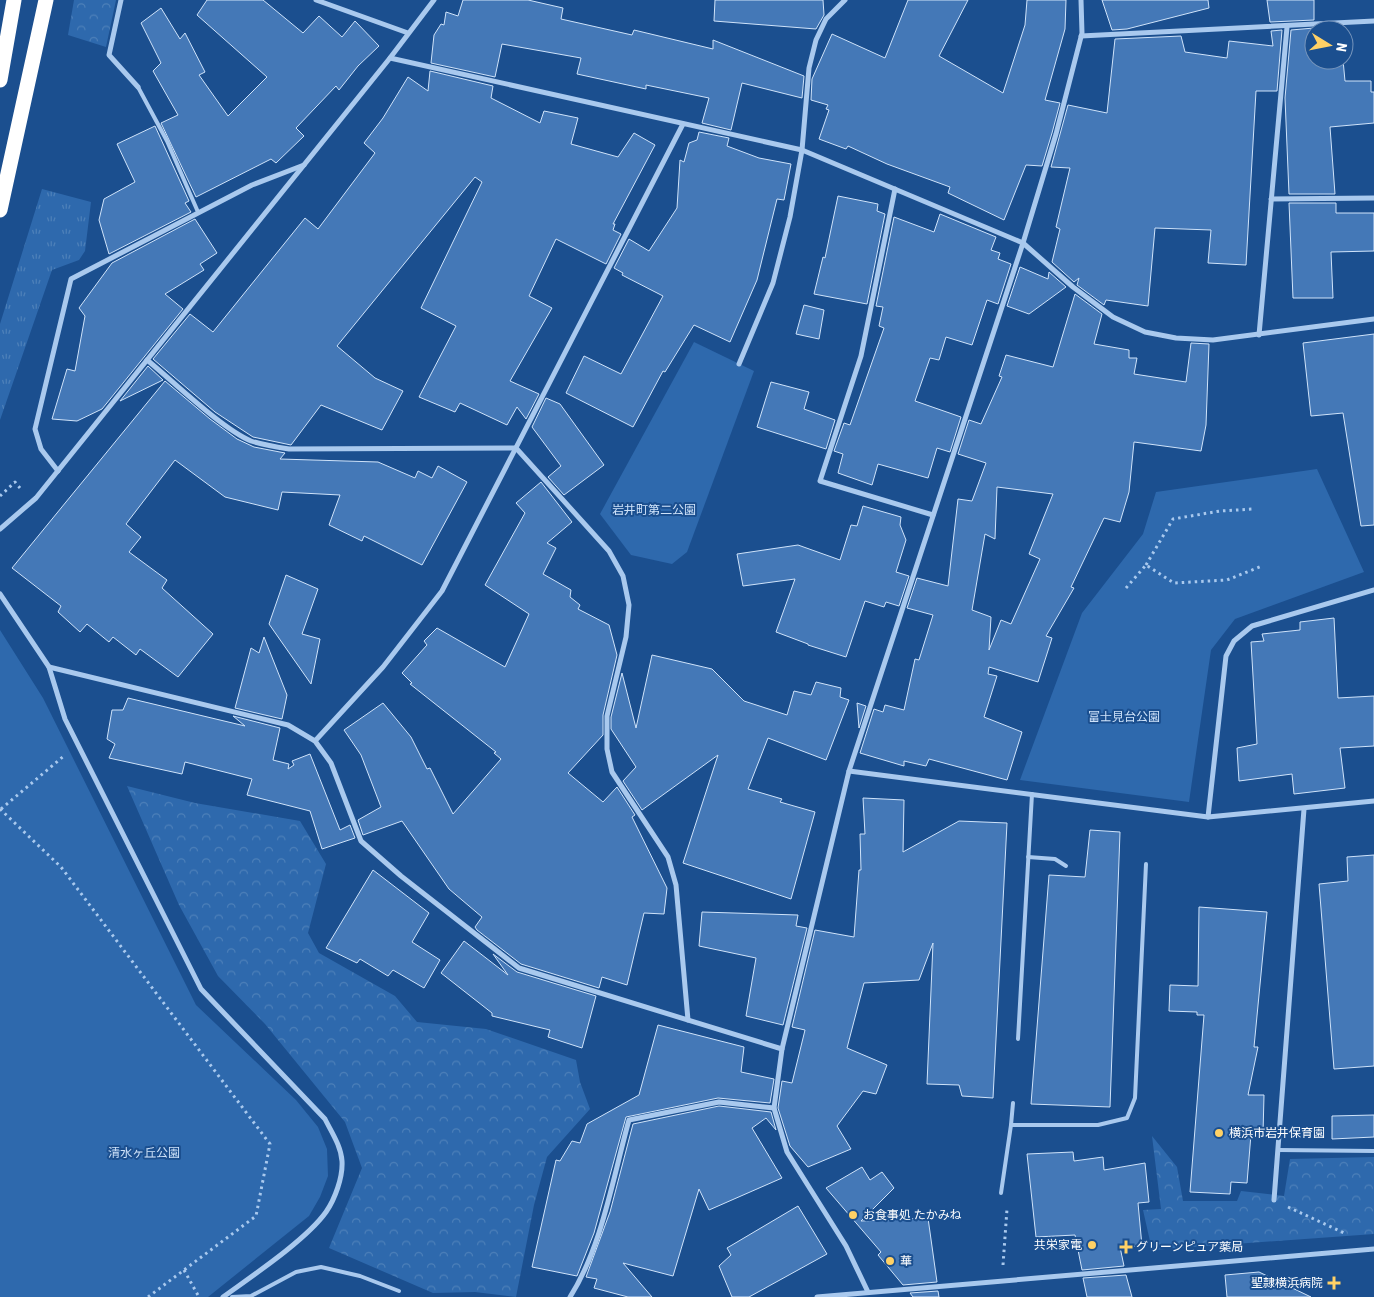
<svg xmlns="http://www.w3.org/2000/svg" width="1374" height="1297" font-family="'Roboto Condensed','Noto Sans JP',sans-serif">
<style>
.grass{fill:url(#grass-tufts)}
.forest{fill:url(#forest-crowns)}
.park{fill:#2e69ad}
.building{fill:#4478b7;stroke:#cfe3fa;fill-rule:evenodd}
.lines{fill:none;stroke-linecap:round;stroke-linejoin:round}
.path{stroke:#a9c9ee;stroke-width:3;stroke-dasharray:2.5 4;stroke-linecap:butt}
.lane{stroke:#a9c9ee;stroke-width:4}
.street{stroke:#a9c9ee;stroke-width:5}
.highway{stroke:#fff;stroke-width:15}
.poi-dot{fill:#ffd166;stroke:#1b4f8f;stroke-width:2}
.labels{text-anchor:middle;dominant-baseline:central;stroke-width:4;stroke-linejoin:round;paint-order:stroke}
.park-label{font-size:12px;fill:#cfe3fa;stroke:#1b4f8f}
.poi-label{font-size:12px;fill:#fff;stroke:#1b4f8f;text-anchor:start}
</style>
<defs>
<pattern id="grass-tufts" width="24" height="20" patternUnits="userSpaceOnUse" patternTransform="scale(1.25)"><rect width="24" height="20" fill="#2e69ad"/><path d="M3 7l-1-3M5 7V3M7 7l1-3M15 17l-1-3M17 17v-4M19 17l1-3" fill="none" stroke="#4d80b9"/></pattern>
<pattern id="forest-crowns" width="20" height="18" patternUnits="userSpaceOnUse" patternTransform="scale(1.25)"><rect width="20" height="18" fill="#2e69ad"/><path d="M2 6a3 3 0 1 1 6 0M12 15a3 3 0 1 1 6 0" fill="none" stroke="#4d80b9"/></pattern>
</defs>
<rect width="100%" height="100%" fill="#1b4f8f"/>
<polygon class="grass" points="42,189 91,202 85,251 79,260 52,270 0,420 0,324"/>
<g class="forest">
<polygon points="74,0 116,0 106,47 68,35"/>
<polygon points="127,786 195,803 300,821 326,864 308,933 319,953 395,996 417,1022 486,1029 576,1060 580,1082 590,1109 547,1157 534,1205 516,1297 475,1292 433,1293 329,1248 362,1168 345,1122 265,1024 218,976 179,905"/>
<polygon points="1152,1136 1177,1167 1183,1201 1237,1201 1241,1191 1284,1196 1290,1159 1374,1157 1374,1234 1152,1250 1143,1210 1161,1209"/>
</g>
<g class="park">
<polygon points="694,342 754,371 687,552 672,564 631,555 600,514"/>
<polygon points="1317,469 1364,572 1235,619 1211,650 1189,802 1020,780 1082,613 1143,534 1156,492"/>
<polygon points="0,630 43,698 196,1005 296,1100 318,1127 327,1149 328,1176 320,1197 309,1216 208,1297 0,1297"/>
</g>
<g class="building">
<polygon points="207,0 263,0 303,33 319,16 342,37 355,21 379,46 358,66 339,90 336,86 296,128 304,136 276,163 271,159 196,197 161,123 178,115 153,71 161,63 141,23 161,8 180,39 185,33 205,72 199,75 228,116 267,77 197,15"/>
<polygon points="463,0 528,0 563,8 561,19 632,35 634,30 713,49 713,40 804,76 802,98 742,83 731,130 702,123 709,98 646,85 646,89 577,74 581,58 502,44 495,77 431,63 434,35 441,24 444,25 446,12 458,16"/>
<polygon points="715,0 823,0 824,15 816,29 714,21"/>
<polygon points="908,0 968,0 939,56 1003,93 1025,25 1027,0 1066,0 1065,29 1045,100 1060,103 1052,133 1042,166 1026,165 1004,220 948,193 950,187 887,164 848,146 846,149 819,139 829,110 826,109 828,105 811,100 812,79 832,34 885,58"/>
<polygon points="1102,0 1208,0 1209,8 1127,29 1112,30"/>
<polygon points="1267,0 1314,0 1314,20 1270,22"/>
<polygon points="1314,28 1314,60 1343,60 1345,81 1371,81 1371,92 1374,92 1374,123 1330,127 1335,194 1289,194 1285,98 1291,30"/>
<polygon points="1282,30 1277,91 1256,91 1246,265 1208,263 1211,230 1155,228 1148,306 1106,300 1104,305 1077,285 1079,278 1074,282 1052,262 1060,229 1056,227 1070,168 1051,167 1068,105 1107,113 1115,39 1181,36 1185,52 1227,58 1229,41 1273,46 1271,31"/>
<polygon points="430,71 493,86 491,98 540,123 544,111 578,118 571,144 618,157 634,133 655,145 613,224 615,224 613,230 621,234 606,264 556,239 529,296 552,308 510,381 539,394 526,419 517,407 507,425 460,403 455,412 419,397 456,326 421,308 482,182 475,177 337,346 375,378 403,391 382,430 321,405 291,445 253,437 215,412 153,359 190,314 213,332 305,218 318,229 375,153 364,143 383,118 408,77 428,91"/>
<polygon points="155,126 189,201 185,203 191,212 109,254 99,220 104,199 135,182 117,144"/>
<polygon points="699,132 729,138 727,146 759,158 791,164 784,200 777,199 757,280 730,342 694,325 665,372 663,371 633,427 566,393 584,356 621,374 663,296 622,275 623,273 614,268 629,239 649,251 677,208 680,160 684,162 689,143 697,140"/>
<polygon points="838,196 878,204 877,211 885,214 867,304 814,294 823,257 825,258"/>
<polygon points="1289,203 1336,203 1336,213 1374,213 1374,251 1331,252 1333,298 1293,298"/>
<polygon points="940,214 996,237 991,250 1000,253 998,259 1011,264 998,304 987,300 972,345 946,337 939,360 930,358 915,401 961,417 950,452 937,448 928,478 878,464 872,485 838,473 843,454 834,451 844,423 850,425 884,328 879,326 883,307 876,306 894,217 934,232"/>
<polygon points="195,219 217,253 200,264 204,270 165,294 183,309 102,409 77,421 52,419 67,369 75,371 85,316 79,308 112,263"/>
<polygon points="1020,267 1048,279 1049,272 1066,287 1029,314 1007,306"/>
<path d="M 1075,294 L 1102,314 L 1094,344 L 1129,350 L 1129,358 L 1137,358 L 1134,374 L 1186,382 L 1191,343 L 1209,344 L 1206,425 L 1201,451 L 1134,442 L 1129,492 L 1120,522 L 1104,518 L 1071,587 L 1074,588 L 1046,636 L 1052,638 L 1038,682 L 989,667 L 988,674 L 997,676 L 984,717 L 1022,732 L 1007,780 L 929,759 L 926,766 L 904,761 L 904,766 L 860,753 L 874,709 L 883,712 L 885,705 L 904,710 L 915,659 L 919,660 L 933,615 L 907,608 L 917,578 L 948,586 L 958,499 L 972,501 L 986,463 L 958,454 L 969,420 L 981,424 L 1002,377 L 999,376 L 1006,355 L 1053,367 ZM 997,487 L 1053,494 L 1029,554 L 1040,559 L 1011,624 L 1001,620 L 989,650 L 991,617 L 972,610 L 985,534 L 995,539 Z"/>
<polygon points="804,305 824,310 819,339 796,334"/>
<polygon points="1374,334 1374,525 1361,526 1343,413 1311,416 1303,343"/>
<polygon points="148,366 163,380 120,401"/>
<polygon points="165,381 210,419 237,439 254,447 285,453 280,459 378,462 415,478 418,471 432,478 438,466 467,482 422,565 364,536 362,541 329,525 340,495 282,492 278,510 225,497 175,460 126,524 141,537 129,552 167,580 162,588 213,634 178,677 140,649 136,655 113,637 109,642 87,624 80,632 58,612 61,606 12,568"/>
<polygon points="771,382 809,392 804,409 835,420 826,449 757,427"/>
<polygon points="546,398 560,404 604,465 564,495 548,477 561,466 532,427"/>
<polygon points="541,482 572,522 547,543 556,548 543,574 571,590 570,597 580,605 578,609 609,625 617,655 603,715 603,735 568,773 603,802 617,787 635,815 632,817 667,888 664,914 644,913 627,985 602,977 599,988 521,964 477,930 475,927 482,917 449,889 402,821 363,835 358,820 381,807 361,755 344,730 383,703 411,737 427,769 430,768 453,814 501,759 494,753 496,752 410,684 412,683 402,673 427,645 424,641 437,628 505,667 529,614 485,585 525,513 516,503"/>
<polygon points="863,506 901,517 900,525 906,540 896,572 909,576 899,606 886,602 884,607 865,601 846,657 808,645 808,644 776,632 795,579 743,586 737,554 798,545 840,560 851,525 857,526"/>
<polygon points="286,575 318,589 302,634 320,639 311,684 269,624"/>
<polygon points="1334,618 1338,698 1374,696 1374,746 1340,748 1345,788 1294,794 1292,774 1239,781 1237,748 1257,744 1251,642 1264,641 1262,634 1300,630 1300,622"/>
<polygon points="264,637 287,695 282,719 235,708 251,648 259,653"/>
<polygon points="652,655 712,669 744,701 787,715 794,691 811,695 816,682 841,688 840,697 849,700 826,760 768,738 748,789 782,799 780,802 815,812 791,899 683,863 718,755 642,810 623,781 636,767 611,729 611,717 622,673 636,728"/>
<polygon points="128,698 245,726 233,716 280,728 273,760 289,764 288,769 294,765 292,761 310,754 340,830 350,825 355,838 322,849 310,811 247,795 252,779 185,762 182,774 109,758 115,744 107,739 112,710 123,710"/>
<polygon points="857,703 866,706 859,728"/>
<polygon points="863,798 904,800 903,852 959,821 1007,823 993,1098 962,1096 959,1085 927,1084 933,943 919,980 864,983 847,1048 887,1065 876,1094 863,1091 837,1126 851,1149 808,1167 790,1146 778,1108 782,1081 792,1083 805,1030 792,1027 815,930 854,937 859,870 861,870 860,834 865,834"/>
<polygon points="1090,830 1120,832 1110,1107 1031,1104 1049,875 1085,877"/>
<polygon points="1374,855 1374,1066 1334,1069 1319,884 1348,881 1347,857"/>
<polygon points="373,870 429,913 412,942 440,960 424,988 393,970 388,976 360,959 357,963 326,948"/>
<polygon points="1199,907 1267,912 1254,1047 1258,1047 1248,1095 1264,1095 1263,1134 1251,1134 1247,1183 1231,1182 1230,1194 1190,1192 1204,1015 1197,1015 1197,1012 1169,1011 1170,985 1198,986"/>
<polygon points="702,912 798,915 796,926 807,928 783,1025 746,1016 756,958 699,946"/>
<polygon points="464,941 508,975 493,954 517,972 596,996 582,1048 548,1037 550,1030 492,1016 492,1013 441,973"/>
<polygon points="658,1025 744,1047 741,1072 774,1079 770,1103 718,1098 626,1117 594,1233 577,1276 532,1267 556,1160 560,1161 572,1141 580,1143 587,1124 639,1095"/>
<polygon points="719,1106 771,1112 776,1130 766,1118 752,1128 782,1178 709,1210 699,1189 673,1276 623,1263 652,1297 628,1297 594,1288 597,1279 586,1277 610,1212 633,1124"/>
<polygon points="1374,1115 1374,1137 1332,1139 1332,1116"/>
<polygon points="1073,1152 1074,1161 1103,1157 1104,1170 1145,1163 1149,1202 1138,1203 1142,1246 1120,1247 1124,1266 1082,1270 1075,1235 1036,1237 1027,1154"/>
<polygon points="862,1167 870,1180 882,1172 894,1188 861,1221 928,1218 937,1282 903,1285 878,1255 881,1252 826,1188"/>
<polygon points="798,1206 827,1254 749,1297 732,1297 719,1266 731,1255 727,1248"/>
<polygon points="1259,1272 1311,1297 1227,1297 1225,1275"/>
<polygon points="1126,1275 1132,1297 1087,1297 1083,1278"/>
<polygon points="938,1291 939,1297 913,1297 910,1293"/>
</g>
<g class="lines">
<g class="path">
<polyline points="0,496 15,482 20,488"/>
<polyline points="1146,565 1173,519 1220,511 1253,509"/>
<polyline points="1126,588 1146,565 1174,583 1227,580 1262,566"/>
<polyline points="0,809 61,867 270,1144 256,1216 148,1297"/>
<polyline points="1,809 65,755"/>
<polyline points="1288,1207 1344,1233"/>
<polyline points="1003,1265 1007,1209"/>
<polyline points="184,1270 199,1297"/>
</g>
<g class="lane">
<polyline points="138,87 167,141 198,212"/>
<polyline points="1028,857 1055,859 1066,866"/>
<polyline points="1018,1039 1032,794"/>
<polyline points="1013,1103 1011,1125 1098,1125 1127,1118 1135,1098 1146,864"/>
<polyline points="1279,1150 1374,1151"/>
<polyline points="1001,1193 1011,1125"/>
<polyline points="232,1297 251,1296 296,1272 321,1267 360,1276 399,1291"/>
</g>
<g class="street">
<polyline points="121,0 109,55 138,87"/>
<polyline points="316,0 408,33"/>
<polyline points="1081,36 1374,21"/>
<polyline points="390,58 802,150 1023,243 1073,287 1113,317 1145,332 1176,338 1213,340 1374,319"/>
<polyline points="895,189 861,356 820,481 933,515"/>
<polyline points="1271,199 1374,198"/>
<polyline points="1259,335 1287,27"/>
<path d="M 147,360 C 173,381 222,429 251,441 C 263,445 276,447 289,449 L 516,448 L 609,551 L 623,576 L 629,605 L 626,637 L 607,716 L 607,749 L 612,772 L 668,857 L 676,885 L 688,1020"/>
<polyline points="739,364 773,283 790,217 802,150 809,68 816,40 826,19 845,0"/>
<polyline points="58,471 41,449 35,429 71,279 252,185 304,165"/>
<polyline points="0,529 36,498 390,58 434,0"/>
<path d="M 0,594 L 49,667 L 65,719 L 201,989 L 325,1119 C 332,1133 341,1146 342,1161 C 343,1177 335,1199 326,1212 C 306,1240 252,1276 223,1297"/>
<polyline points="49,667 288,725 315,741 331,763 361,841 401,876 519,968 782,1049"/>
<polyline points="315,741 383,667 442,591 683,124"/>
<polyline points="849,771 1208,817 1374,801"/>
<polyline points="1208,817 1226,656 1234,641 1252,626 1374,590"/>
<polyline points="1274,1200 1304,809"/>
<polyline points="868,1292 846,1246 787,1152 774,1108 782,1049 849,771 1023,243 1056,134 1082,33 1081,0"/>
<path d="M 570,1297 C 602,1247 613,1177 629,1120 L 719,1102 L 774,1108"/>
<polyline points="817,1297 1374,1249"/>
</g>
<g class="highway">
<polyline points="0,80 14,0"/>
<polyline points="0,210 46,0"/>
</g>
</g>
<g class="poi-dot">
<circle cx="1219" cy="1133" r="5"/>
<circle cx="853" cy="1215" r="5"/>
<circle cx="1092" cy="1245" r="5"/>
<path d="M1123.5 1239.5h5v5h5v5h-5v5h-5v-5h-5v-5h5z"/>
<circle cx="890" cy="1261" r="5"/>
<path d="M1331.5 1275.5h5v5h5v5h-5v5h-5v-5h-5v-5h5z"/>
</g>
<g class="labels">
<g class="park-label">
<text x="654" y="510">岩井町第二公園</text>
<text x="1124" y="717">富士見台公園</text>
<text x="144" y="1153">清水ヶ丘公園</text>
</g>
<g class="poi-label">
<text x="1229" y="1133">横浜市岩井保育園</text>
<text x="863" y="1215">お食事処 たかみね</text>
<text x="1082" y="1245" text-anchor="end">共栄家電</text>
<text x="1136" y="1247">グリーンピュア薬局</text>
<text x="900" y="1261">華</text>
<text x="1323" y="1283" text-anchor="end">聖隷横浜病院</text>
</g>
</g>
<g transform="translate(1329 45) rotate(100)"><circle r="24" fill="#1b4f8f" stroke="#7695bc"/>
<path d="M0-4L9 19L0 12L-9 19Z" fill="#ffd166"/>
<text y="-8" font-size="14" font-weight="bold" text-anchor="middle" fill="#ffffff">N</text>
</g>
</svg>
